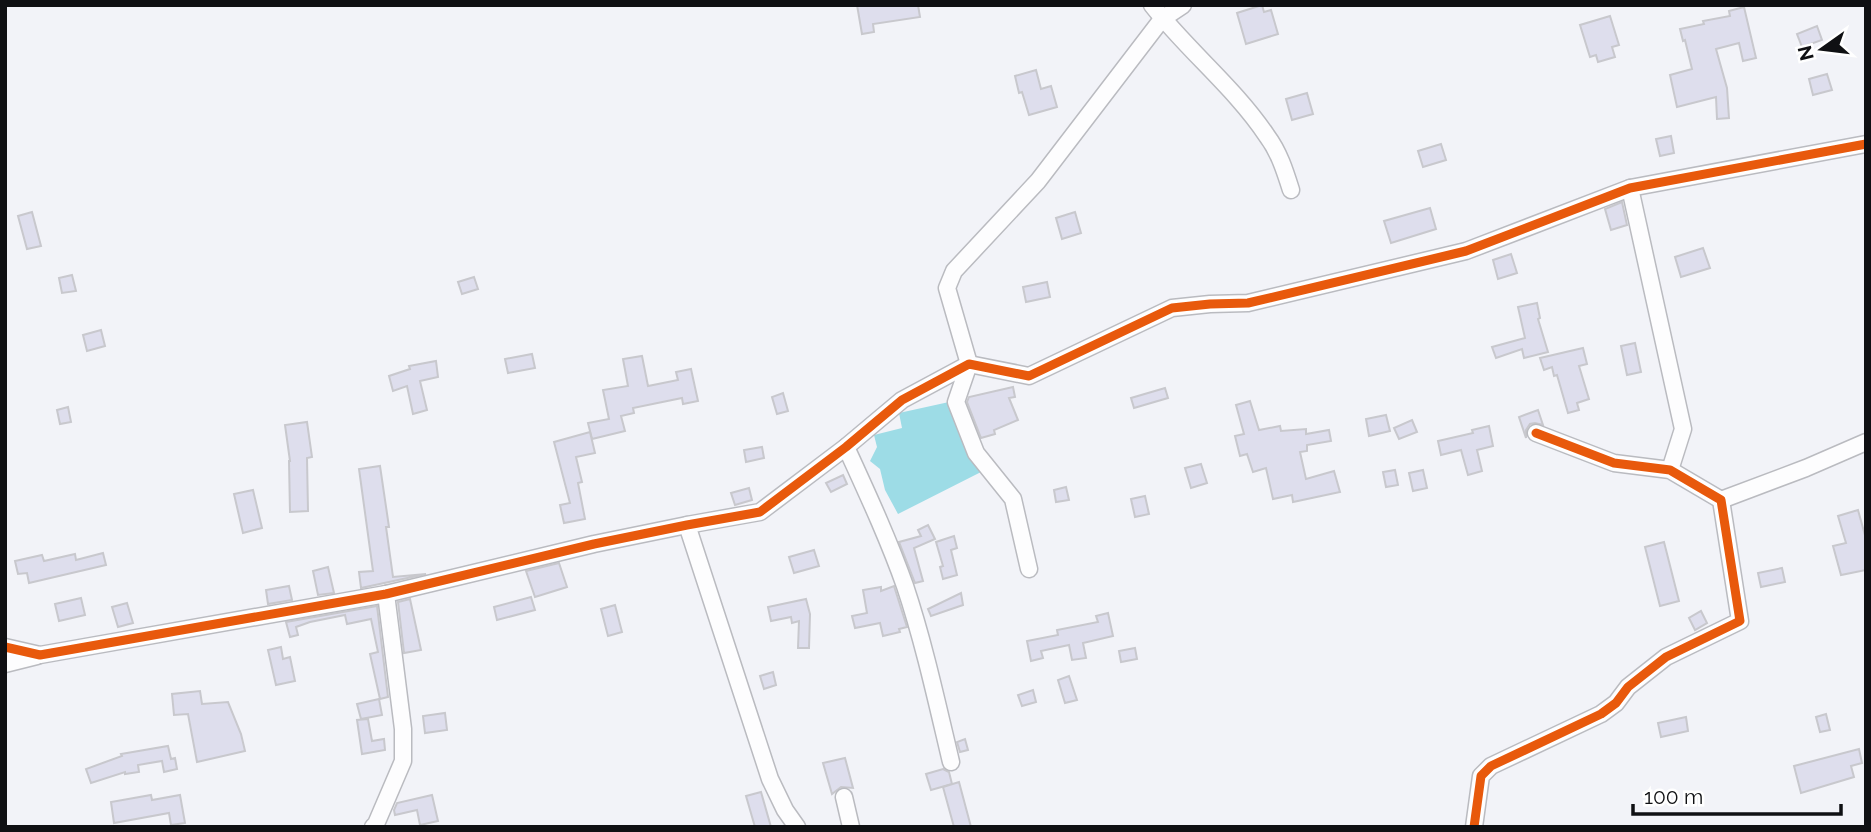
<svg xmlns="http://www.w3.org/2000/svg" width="1871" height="832" font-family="Raleway,sans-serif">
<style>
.water{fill:#9ddce6}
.building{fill:#dedeed;stroke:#c8c8cd;stroke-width:2}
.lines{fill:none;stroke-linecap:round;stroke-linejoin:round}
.street-casing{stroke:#babbc0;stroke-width:19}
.street{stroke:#fdfdfe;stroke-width:16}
.cycleway-casing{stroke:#fff;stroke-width:13}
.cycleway{stroke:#e8590c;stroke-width:9}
</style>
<rect width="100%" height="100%" fill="#f2f3f8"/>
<polygon class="water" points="949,402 983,471 898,514 885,490 880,469 870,461 877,447 874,435 902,428 899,413"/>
<g class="building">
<polygon points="857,5 918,5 920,17 873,24 874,32 862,34"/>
<polygon points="1262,5 1264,12 1271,10 1278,34 1246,44 1237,13"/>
<polygon points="1744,7 1756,58 1743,61 1739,43 1716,49 1727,88 1729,118 1717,119 1716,97 1677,107 1670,75 1692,69 1685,40 1683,41 1680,29 1704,24 1703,21 1730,16 1729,11"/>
<polygon points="1610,16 1619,45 1612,47 1615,57 1598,62 1596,55 1590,57 1580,25"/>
<polygon points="1817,26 1822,40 1802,47 1797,34"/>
<polygon points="1036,70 1041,89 1051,86 1057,107 1029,115 1022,92 1019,93 1015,76"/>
<polygon points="1827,74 1832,90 1813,95 1809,79"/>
<polygon points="1307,93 1313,114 1292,120 1286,99"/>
<polygon points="1671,136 1674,153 1660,156 1656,139"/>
<polygon points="1441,144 1446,160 1423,167 1418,151"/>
<polygon points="1622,202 1627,225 1611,230 1605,209"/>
<polygon points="1430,208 1436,229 1391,243 1384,221"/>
<polygon points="32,212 41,246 27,249 18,216"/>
<polygon points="1075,212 1081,233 1062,239 1056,218"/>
<polygon points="1703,248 1710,268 1681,277 1675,257"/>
<polygon points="1511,254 1517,273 1498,279 1493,260"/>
<polygon points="72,275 76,291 62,293 59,278"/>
<polygon points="474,277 478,289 462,294 458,282"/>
<polygon points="1047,282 1050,297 1026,302 1023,287"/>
<polygon points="1537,303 1540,318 1538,319 1548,352 1524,358 1522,349 1496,358 1492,347 1525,338 1518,307"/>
<polygon points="101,330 105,346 87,351 83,335"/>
<polygon points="1635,343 1641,372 1627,375 1621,346"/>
<polygon points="1583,348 1587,364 1579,366 1589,399 1577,403 1579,410 1568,413 1557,375 1554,376 1552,367 1544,370 1540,358"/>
<polygon points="532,354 535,368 508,373 505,359"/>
<polygon points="642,356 648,386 678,380 676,372 691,369 698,401 683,404 682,398 633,408 634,413 621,416 625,431 592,439 588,423 609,419 603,390 628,386 623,359"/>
<polygon points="436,361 438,377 420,381 427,410 413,414 407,386 393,391 389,376 410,369 409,366"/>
<polygon points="1013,387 1015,397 1009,398 1018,420 994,430 995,434 981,438 967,402 969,397"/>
<polygon points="1165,388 1168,398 1134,408 1131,398"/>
<polygon points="783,393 788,411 777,414 772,397"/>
<polygon points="1250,401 1259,430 1280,426 1281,431 1306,429 1306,434 1329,430 1331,441 1307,445 1307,451 1300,452 1306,479 1334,471 1340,492 1293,502 1292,495 1273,499 1266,468 1253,472 1247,454 1240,456 1235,436 1244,434 1236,405"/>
<polygon points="68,407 71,422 60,424 57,410"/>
<polygon points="1538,410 1543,425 1535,423 1530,424 1526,430 1526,438 1519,417"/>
<polygon points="1386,415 1390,431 1369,436 1366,419"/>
<polygon points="1412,420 1417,432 1399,439 1394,428"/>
<polygon points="307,422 312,457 307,458 308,511 290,512 289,461 290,461 285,425"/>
<polygon points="1489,426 1493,446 1477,450 1482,471 1468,475 1461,450 1441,455 1438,441 1473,433 1472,430"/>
<polygon points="590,432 595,453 576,457 582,482 578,483 585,519 564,523 560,505 570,503 554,442"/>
<polygon points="762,447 764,458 746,462 744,450"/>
<polygon points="1201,464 1207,483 1191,488 1185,468"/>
<polygon points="380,466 389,527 386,527 393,577 426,574 361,588 359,572 373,571 359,469"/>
<polygon points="1395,470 1398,485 1386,487 1383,472"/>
<polygon points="1423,470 1427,488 1413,491 1409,473"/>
<polygon points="843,475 847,484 831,492 826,483"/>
<polygon points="1066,487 1069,500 1056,502 1054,490"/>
<polygon points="749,488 752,500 735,505 731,493"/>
<polygon points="253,490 262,528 243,533 234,494"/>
<polygon points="1145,496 1149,514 1135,517 1131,499"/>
<polygon points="1858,510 1866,539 1866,570 1841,575 1833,546 1846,543 1838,516"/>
<polygon points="928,525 935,539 914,548 923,581 915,583 899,542 921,536 918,530"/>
<polygon points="954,536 957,548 951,550 957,575 943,579 940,567 943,566 936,542"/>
<polygon points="1664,542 1679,601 1660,606 1645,547"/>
<polygon points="814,550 819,566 794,573 789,557"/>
<polygon points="103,553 106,565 29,583 27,573 18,574 15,561 42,555 44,561 75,554 76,560"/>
<polygon points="559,563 567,587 535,597 526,571"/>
<polygon points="328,567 334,593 318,595 313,571"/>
<polygon points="1782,568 1785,582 1761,587 1758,573"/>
<polygon points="289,586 292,600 268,604 266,590"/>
<polygon points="894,586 907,627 899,629 900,632 883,636 880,623 855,628 852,616 867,613 863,590 881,587 881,591"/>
<polygon points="961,593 963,605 931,616 928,609"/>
<polygon points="531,597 535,610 497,620 494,607"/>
<polygon points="81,598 85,615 59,621 55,604"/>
<polygon points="410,599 421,650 404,653 398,602"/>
<polygon points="806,599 810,614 809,648 798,648 799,621 792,623 791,617 771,621 768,607"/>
<polygon points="127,603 133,623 118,627 112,607"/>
<polygon points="615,605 622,632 608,636 601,609"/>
<polygon points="377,606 388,697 380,699 370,654 378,652 371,619 347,624 345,615 310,622 296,627 298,635 290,637 286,622"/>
<polygon points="1701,611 1707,623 1695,630 1689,618"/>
<polygon points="1108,613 1113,636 1083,643 1086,658 1072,660 1069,645 1041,651 1043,658 1031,661 1027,641 1058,635 1057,630 1098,622 1096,616"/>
<polygon points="281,647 283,659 290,657 295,681 276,685 268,650"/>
<polygon points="1135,648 1137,659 1121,662 1119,651"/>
<polygon points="773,672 776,685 764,689 760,676"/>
<polygon points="1069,676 1077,700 1065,703 1058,680"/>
<polygon points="1033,690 1036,702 1022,706 1018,695"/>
<polygon points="200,691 202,704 228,702 241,734 245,751 197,762 188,714 174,715 172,694"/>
<polygon points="379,699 382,715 361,719 357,704"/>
<polygon points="445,713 447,730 425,733 423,716"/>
<polygon points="1826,714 1830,730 1820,732 1816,717"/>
<polygon points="1686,717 1688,731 1661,737 1658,723"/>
<polygon points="368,719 372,741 384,739 385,750 362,754 357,720"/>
<polygon points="965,739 968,750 960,752 957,742"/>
<polygon points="168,746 171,759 175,758 177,769 164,772 162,761 138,765 139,772 125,774 125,772 91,783 86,769 122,756 121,754"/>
<polygon points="1859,749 1862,763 1851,766 1854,777 1801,793 1794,766"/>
<polygon points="845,758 853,788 841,787 832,794 823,763"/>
<polygon points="943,769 949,772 952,784 931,790 926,774"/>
<polygon points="959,782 971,827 954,827 943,787"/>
<polygon points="761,792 771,827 755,827 746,796"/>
<polygon points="151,795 152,800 180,795 185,823 171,825 169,813 114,823 111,802"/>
<polygon points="432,795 438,821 420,825 417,810 395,815 394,810 397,803"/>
</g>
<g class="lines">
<g class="street-casing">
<g id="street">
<path d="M 1152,5 C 1188,51 1235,88 1267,136 C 1279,152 1285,171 1291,190"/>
<polyline points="1630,188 1683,429 1670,470"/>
<path d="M 846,447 C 867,493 888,538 905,586 C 924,643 937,703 951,762"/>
<polyline points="1721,500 1806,468 1866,442"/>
<polyline points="687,525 770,779 785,810 797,827"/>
<polyline points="1029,569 1013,499 976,453 956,402 969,364 947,288 954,271 1038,181 1162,19 1183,5"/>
<polyline points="5,647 40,655 386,594 594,544 687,525 760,512 846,447 902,400 969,364 1029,376 1172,308 1210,304 1248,303 1466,251 1630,188 1866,144"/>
<polyline points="5,664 37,656"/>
<polyline points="844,797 851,827"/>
<polyline points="373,827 376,824 403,761 403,729 386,594"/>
<polyline points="1474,827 1481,776 1491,766 1601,714 1616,703 1628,687 1666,657 1740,621 1721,500 1670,470 1614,463 1536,433"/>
</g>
</g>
<use href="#street" class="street"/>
<g class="cycleway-casing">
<g id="cycleway">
<polyline points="5,647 40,655 386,594 594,544 687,525 760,512 846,447 902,400 969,364 1029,376 1172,308 1210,304 1248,303 1466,251 1630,188 1866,144"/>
<polyline points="1474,827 1481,776 1491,766 1601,714 1616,703 1628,687 1666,657 1740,621 1721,500 1670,470 1614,463 1536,433"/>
</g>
</g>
<use href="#cycleway" class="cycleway"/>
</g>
<rect width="1871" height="832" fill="none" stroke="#0f1013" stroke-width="14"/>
<g transform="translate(1822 49) rotate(256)" stroke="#ffffff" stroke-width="5" paint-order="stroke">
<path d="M0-5L12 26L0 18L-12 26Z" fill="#0f1013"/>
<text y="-10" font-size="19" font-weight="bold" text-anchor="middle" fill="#0f1013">N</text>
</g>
<path d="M1633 804v10h208v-10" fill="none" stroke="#0f1013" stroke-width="3.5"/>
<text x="1644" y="804" font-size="21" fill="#0f1013" stroke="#ffffff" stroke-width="5" paint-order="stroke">100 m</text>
</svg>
